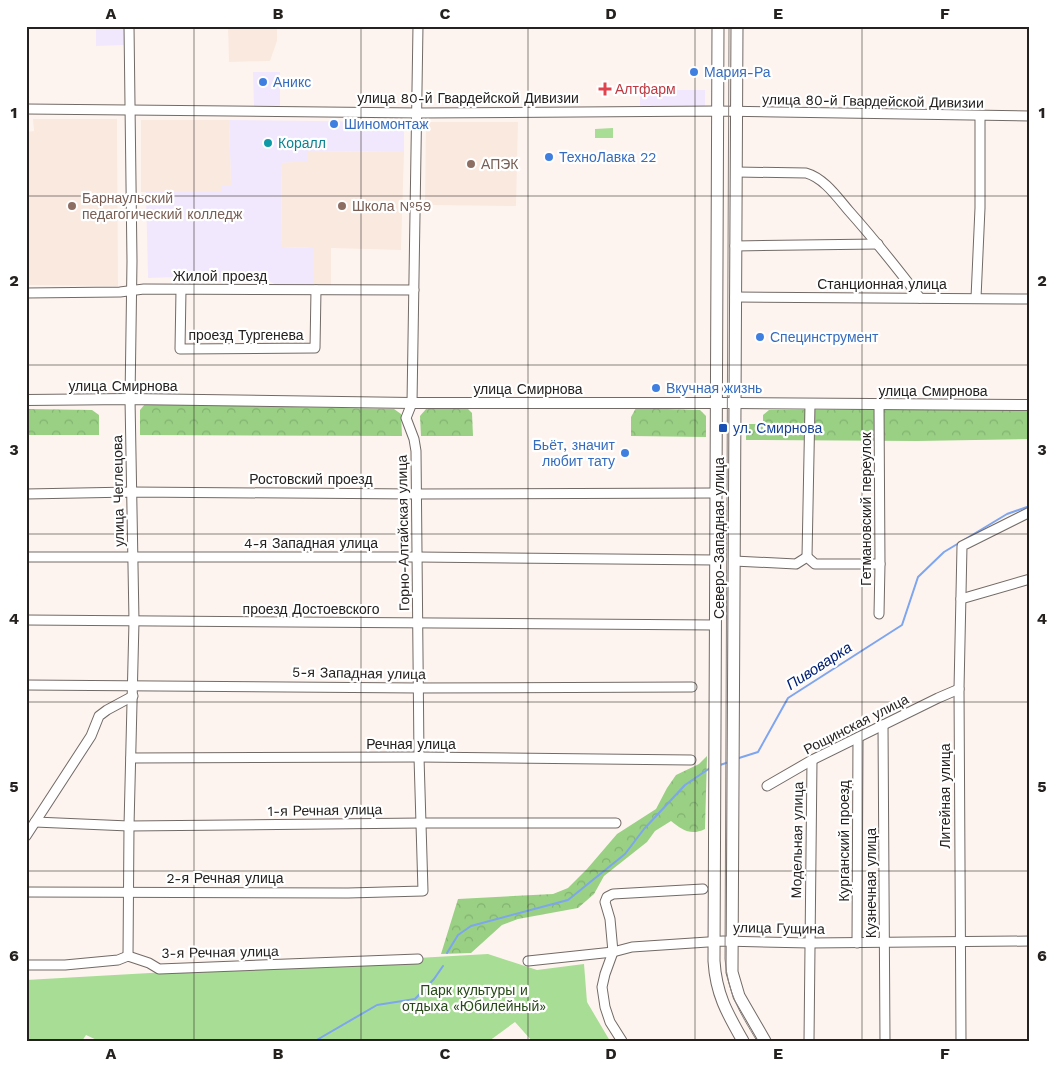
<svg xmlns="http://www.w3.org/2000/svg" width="1056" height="1067" font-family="'Work Sans',sans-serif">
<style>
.commercial{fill:#f1e8fd}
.built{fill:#fae9df}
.forest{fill:url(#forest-crowns)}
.park{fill:#a8dd95}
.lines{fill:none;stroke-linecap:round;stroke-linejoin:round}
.stream{stroke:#7da5f0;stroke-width:2}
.minor-casing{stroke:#726a66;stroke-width:11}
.tertiary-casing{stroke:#726a66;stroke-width:12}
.secondary-casing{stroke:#726a66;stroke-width:13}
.minor{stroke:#fff;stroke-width:9}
.tertiary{stroke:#fff;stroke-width:10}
.secondary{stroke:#fff;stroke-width:11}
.tram{stroke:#88817e;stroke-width:1}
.grid{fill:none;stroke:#24211f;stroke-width:1;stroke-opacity:0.55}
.shop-dot{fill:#3f7fe0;stroke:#fff;stroke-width:2}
.health-dot{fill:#e0444e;stroke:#fff;stroke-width:2}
.culture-dot{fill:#0f9aa8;stroke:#fff;stroke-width:2}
.education-dot{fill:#8d6e63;stroke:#fff;stroke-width:2}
.transit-dot{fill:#1a4fb4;stroke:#fff;stroke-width:2}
.labels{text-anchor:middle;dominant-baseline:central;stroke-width:4.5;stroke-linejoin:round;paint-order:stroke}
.shop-label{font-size:14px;fill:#366cbe;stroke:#fff;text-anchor:start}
.health-label{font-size:14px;fill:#be3a42;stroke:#fff;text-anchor:start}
.street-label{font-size:14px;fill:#24211f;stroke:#fff}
.culture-label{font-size:14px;fill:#0d838f;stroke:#fff;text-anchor:start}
.education-label{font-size:14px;fill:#785e54;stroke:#fff;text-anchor:start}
.transit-label{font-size:14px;fill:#164399;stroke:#fff;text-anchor:start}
.park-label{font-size:14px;fill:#274a17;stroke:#fff}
.water-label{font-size:15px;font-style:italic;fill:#002075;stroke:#fff}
.neatline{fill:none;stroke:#24211f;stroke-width:2}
.grid-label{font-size:16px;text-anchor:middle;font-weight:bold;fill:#24211f}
</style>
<defs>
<pattern id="forest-crowns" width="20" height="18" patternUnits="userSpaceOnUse" patternTransform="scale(1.25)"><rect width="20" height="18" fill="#99d084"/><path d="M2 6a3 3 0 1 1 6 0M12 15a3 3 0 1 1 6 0" fill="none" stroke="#84b272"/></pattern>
</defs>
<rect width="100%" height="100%" fill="#fef4ef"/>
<g class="commercial">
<polygon points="96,26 126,26 126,45 96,46"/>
<polygon points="253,72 280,72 280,107 254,107"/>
<rect x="640" y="90" width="65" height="17"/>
<polygon points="229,120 404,122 404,152 307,151 307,162 281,163 282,247 314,248 314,285 276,285 269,281 209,282 209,276 148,278 146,192 222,192 222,185 231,185"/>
</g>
<g class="built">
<polygon points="228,26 277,26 277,41 270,61 229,62"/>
<polygon points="33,119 117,119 118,286 26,285 26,132 34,131"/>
<polygon points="141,120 229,120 231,185 222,185 222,192 141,192"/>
<polygon points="426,122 518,122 516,206 425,205"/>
<polygon points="307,151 404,152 401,250 331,248 331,285 314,285 314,248 282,247 281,163 307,161"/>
</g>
<g class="forest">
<polygon points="145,404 394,409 401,414 402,436 140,435 140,410"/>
<polygon points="467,408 472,413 473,436 421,436 420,416 426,409"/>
<polygon points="636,408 700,410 706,416 706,437 631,436 631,417"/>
<polygon points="26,409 92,410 99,415 99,435 26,435"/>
<polygon points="769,410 1030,410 1030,439 917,441 746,440 746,424 763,424 763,415"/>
<path d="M 707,756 L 705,829 C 691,836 682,830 671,821 L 655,831 L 647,842 L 604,876 L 594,894 L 578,908 L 518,919 L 502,925 L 471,953 L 441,954 L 458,899 L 553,894 L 568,888 L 587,869 L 617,834 L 656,809 L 667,788 L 676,775 L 699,764 Z"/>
</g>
<g class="park">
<polygon points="613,128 613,138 595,138 595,129"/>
<polygon points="488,954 537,970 584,964 587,1002 610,1041 532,1041 515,1022 489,1041 99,1041 86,1035 82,1041 26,1041 26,980"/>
</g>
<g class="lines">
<g class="stream">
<polyline points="739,758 758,752 788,698 902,625 918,577 944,552 1007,514 1030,506"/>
<polyline points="720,765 729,762"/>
<polyline points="447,953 458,935 471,926 568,900 625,854 644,829 685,785 710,768"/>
<polyline points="315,1041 377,1005 415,999 434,979 443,966"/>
</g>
<g class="minor-casing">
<g id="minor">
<polyline points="26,109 418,113 717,111 1030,116"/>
<path d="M 736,172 L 806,173 C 824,178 837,197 849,211 C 874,239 897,268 920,298"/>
<polyline points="735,246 878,244"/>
<polyline points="181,290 180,349 315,348 316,290"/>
<polyline points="26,293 120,292 144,289 414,290"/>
<polyline points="735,297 1030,299"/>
<polyline points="976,298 980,208 980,116"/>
<polyline points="26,494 132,492 415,494 716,493"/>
<polyline points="26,557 418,557 715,560"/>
<polyline points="807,557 810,404"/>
<polyline points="734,561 796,564 807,557 815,564 880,564"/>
<polyline points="961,599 1030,579"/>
<polyline points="879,614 880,564 879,405"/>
<polyline points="26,620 715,625"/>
<polyline points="26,685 418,688 692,687"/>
<polyline points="883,725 885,1041"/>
<polyline points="131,758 419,757 691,760"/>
<polyline points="767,786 812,760 938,698 959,689"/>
<polyline points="35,822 129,826 421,823 616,823"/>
<polyline points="26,836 91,736 99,716 107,710 133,696"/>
<polyline points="26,892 348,893 423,891 419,757 416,451 414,439 406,418 412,403 418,26"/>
<polyline points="857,943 858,738"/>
<polyline points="128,956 129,826 134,621 130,399 132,261 129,26"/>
<polyline points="528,961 613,952 632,947 723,941 810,943 1030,941"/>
<polyline points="26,965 65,965 118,960 128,956 149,963 159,969 418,959"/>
<polyline points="622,1041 610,1022 605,1007 602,987 605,974 613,952 610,919 605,902 607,897 613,894 703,889"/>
<polyline points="809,1041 812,760"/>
<polyline points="961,1041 959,689 962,546 1030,512"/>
</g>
</g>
<g class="tertiary-casing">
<polyline id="tertiary" points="26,400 130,399 412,403 735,403 1030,405"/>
</g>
<g class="secondary-casing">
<g id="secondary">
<path d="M 718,26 L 714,961 C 716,994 727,1013 743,1041"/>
<polyline points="737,26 732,972 739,996 765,1041"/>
</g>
</g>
<use href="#minor" class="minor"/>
<use href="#tertiary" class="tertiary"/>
<use href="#secondary" class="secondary"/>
<path class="tram" d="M 729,26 L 725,959 C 728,994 739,1011 757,1041"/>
</g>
<path class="grid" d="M 194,26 L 194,1041M 361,26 L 361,1041M 528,26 L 528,1041M 695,26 L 695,1041M 862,26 L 862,1041M 26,196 L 1030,196M 26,365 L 1030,365M 26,534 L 1030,534M 26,702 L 1030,702M 26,871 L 1030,871"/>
<g class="shop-dot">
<circle cx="694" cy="72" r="5"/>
<circle cx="263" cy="82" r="5"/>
<circle cx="334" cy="124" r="5"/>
<circle cx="549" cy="157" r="5"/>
<circle cx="760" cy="337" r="5"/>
<circle cx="656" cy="388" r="5"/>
<circle cx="625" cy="453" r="5"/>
</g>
<path class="health-dot" d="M602.5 81.5h5v5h5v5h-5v5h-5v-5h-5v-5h5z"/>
<circle class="culture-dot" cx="268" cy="143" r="5"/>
<g class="education-dot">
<circle cx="471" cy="164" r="5"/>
<circle cx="72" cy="206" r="5"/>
<circle cx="342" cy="206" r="5"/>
</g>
<rect class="transit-dot" x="718" y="423" width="10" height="10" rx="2.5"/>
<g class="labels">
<g class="shop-label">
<text x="704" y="72">Мария-Ра</text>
<text x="273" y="82">Аникс</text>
<text x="344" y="124">Шиномонтаж</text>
<text x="559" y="157">ТехноЛавка 22</text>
<text x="770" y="337">Специнструмент</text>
<text x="666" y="388">Вкучная жизнь</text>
<text x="615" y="445" text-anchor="end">Бьёт, значит<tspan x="615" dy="16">любит тату</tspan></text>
</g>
<g class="health-label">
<text x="615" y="89">Алтфарм</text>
</g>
<g class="street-label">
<text x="468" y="98">улица 80-й Гвардейской Дивизии</text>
<text transform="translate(873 101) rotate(1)">улица 80-й Гвардейской Дивизии</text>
<text x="220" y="276">Жилой проезд</text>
<text x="882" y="284">Станционная улица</text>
<text x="246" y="335">проезд Тургенева</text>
<text x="123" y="386">улица Смирнова</text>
<text x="528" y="389">улица Смирнова</text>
<text x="933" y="391">улица Смирнова</text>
<text x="311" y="479">Ростовский проезд</text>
<text transform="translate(118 491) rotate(-91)">улица Чеглецова</text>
<text transform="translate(866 509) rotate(-90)">Гетмановский переулок</text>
<text transform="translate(403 533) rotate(-91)">Горно-Алтайская улица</text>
<text transform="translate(719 538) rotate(-90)">Северо-Западная улица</text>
<text x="311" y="543">4-я Западная улица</text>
<text x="311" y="609">проезд Достоевского</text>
<text transform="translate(359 673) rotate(1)">5-я Западная улица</text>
<text transform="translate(856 724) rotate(-27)">Рощинская улица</text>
<text x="411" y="744">Речная улица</text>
<text transform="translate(945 796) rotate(-90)">Литейная улица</text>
<text transform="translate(325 810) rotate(-1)">1-я Речная улица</text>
<text transform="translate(797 840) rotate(-89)">Модельная улица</text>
<text transform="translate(844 841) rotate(-90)">Курганский проезд</text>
<text x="225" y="878">2-я Речная улица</text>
<text transform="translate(871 883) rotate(-90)">Кузнечная улица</text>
<text transform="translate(779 928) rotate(1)">улица Гущина</text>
<text transform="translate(220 952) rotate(-1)">3-я Речная улица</text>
</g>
<g class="culture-label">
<text x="278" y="143">Коралл</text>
</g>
<g class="education-label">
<text x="481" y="164">АПЭК</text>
<text x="82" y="198">Барнаульский<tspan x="82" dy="16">педагогический колледж</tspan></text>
<text x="352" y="206">Школа №59</text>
</g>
<g class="transit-label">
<text x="733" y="428">ул. Смирнова</text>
</g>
<g class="park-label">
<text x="474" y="990">Парк культуры и<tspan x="474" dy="16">отдыха «Юбилейный»</tspan></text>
</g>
<g class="water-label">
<text transform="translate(819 666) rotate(-33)">Пивоварка</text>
</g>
</g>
<rect width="1056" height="1067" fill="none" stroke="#ffffff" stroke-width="55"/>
<rect x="28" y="28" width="1000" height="1012" class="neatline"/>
<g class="grid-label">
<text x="111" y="19">A</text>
<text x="278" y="19">B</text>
<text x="445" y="19">C</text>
<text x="611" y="19">D</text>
<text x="778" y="19">E</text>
<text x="945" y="19">F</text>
<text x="14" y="118">1</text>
<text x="1042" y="118">1</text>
<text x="14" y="286">2</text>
<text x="1042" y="286">2</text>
<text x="14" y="455">3</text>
<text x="1042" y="455">3</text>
<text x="14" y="624">4</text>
<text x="1042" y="624">4</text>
<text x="14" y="792">5</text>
<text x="1042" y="792">5</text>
<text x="14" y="961">6</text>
<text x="1042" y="961">6</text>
<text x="111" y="1059">A</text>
<text x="278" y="1059">B</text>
<text x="445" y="1059">C</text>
<text x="611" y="1059">D</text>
<text x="778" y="1059">E</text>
<text x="945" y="1059">F</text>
</g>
</svg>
